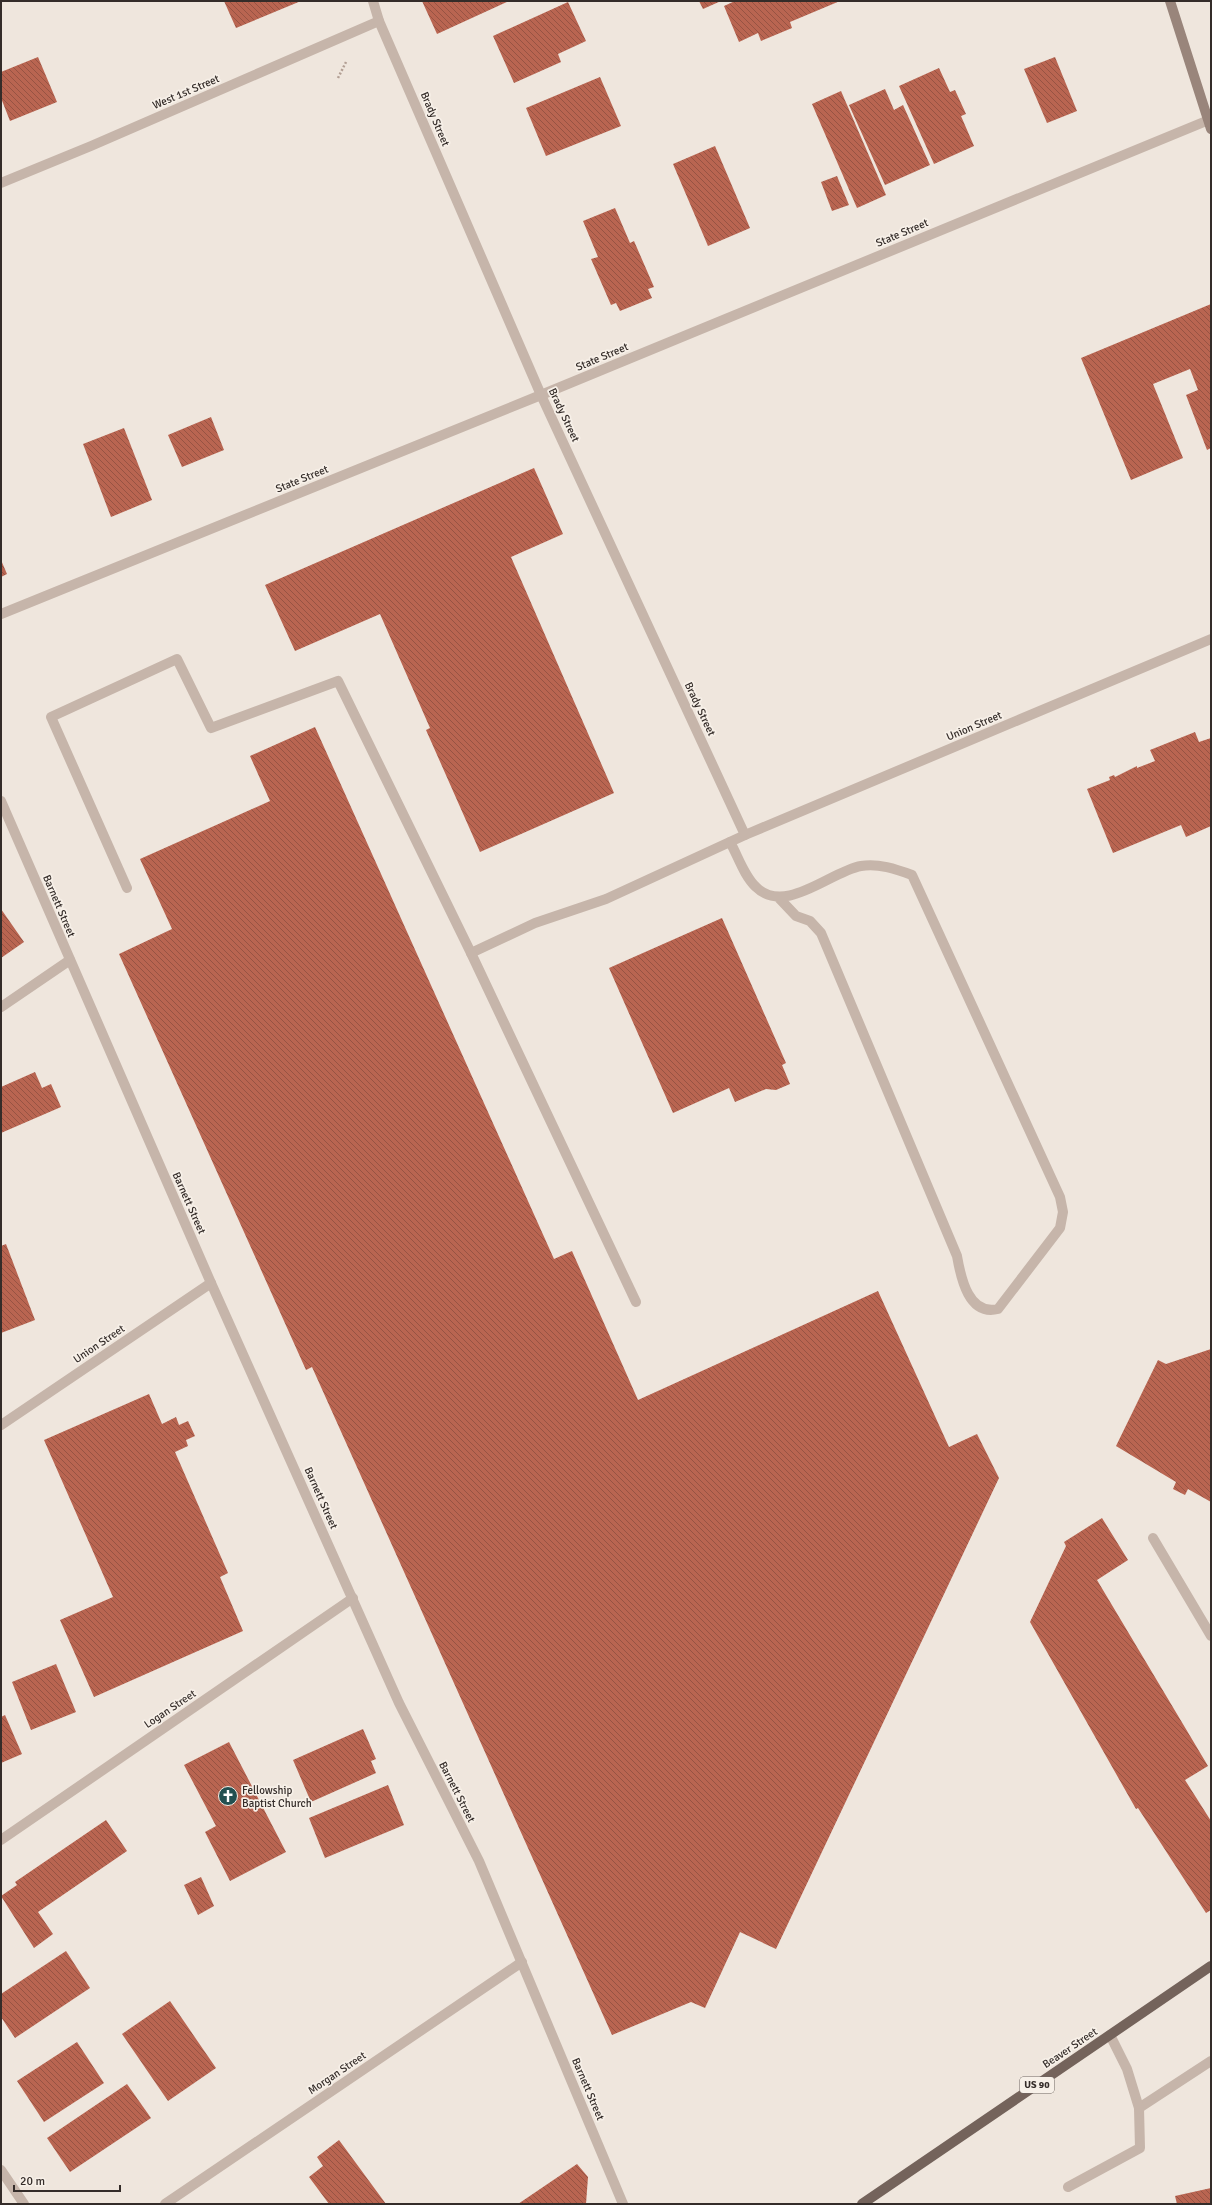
<svg xmlns="http://www.w3.org/2000/svg" width="1212" height="2205" font-family="Signika,sans-serif">
<style>
.building{fill:url(#building-back-hatch)}
.lines{fill:none;stroke-linecap:round;stroke-linejoin:round}
.path{stroke:#b29f94;stroke-width:2.5;stroke-dasharray:2 2;stroke-linecap:butt}
.lane{stroke:#c6b5aa;stroke-width:10}
.street{stroke:#c6b5aa;stroke-width:10}
.secondary{stroke:#99857b;stroke-width:10}
.primary{stroke:#74635b;stroke-width:10}
.labels{text-anchor:middle;dominant-baseline:central;stroke-width:3.5;stroke-linejoin:round;paint-order:stroke}
.shield{fill:#f7f0e8;stroke:#6e6762;stroke-width:1}
.shield-label{font-size:10px;font-weight:bold;fill:#342c29}
.street-label{font-size:11px;fill:#342c29;stroke:#f7f0e8}
.poi-label{font-size:11px;fill:#342c29;stroke:#f7f0e8;text-anchor:start}
</style>
<defs>
<pattern id="building-back-hatch" width="6" height="6" patternUnits="userSpaceOnUse"><rect width="6" height="6" fill="#b96551"/><path d="M-1 5l2 2M0 0l6 6M5-1l2 2" fill="none" stroke="#975343"/></pattern>
</defs>
<rect width="100%" height="100%" fill="#efe6dd"/>
<g class="building">
<polygon points="224,1 301,1 236,28"/>
<polygon points="422,1 509,1 437,34"/>
<polygon points="699,1 721,1 703,9"/>
<polygon points="735,1 840,1 790,22 792,28 761,41 758,33 739,42 724,6"/>
<polygon points="568,2 586,41 558,54 561,62 514,83 493,36"/>
<polygon points="38,57 57,102 10,121 1,98 1,72"/>
<polygon points="1055,57 1077,111 1047,123 1024,69"/>
<polygon points="939,68 950,92 955,90 966,114 961,116 974,146 934,164 899,86"/>
<polygon points="600,77 621,126 546,156 526,108"/>
<polygon points="885,89 894,110 903,105 930,165 885,185 849,105"/>
<polygon points="841,91 886,195 857,208 812,104"/>
<polygon points="715,146 750,228 708,246 673,164"/>
<polygon points="837,176 849,205 832,211 821,182"/>
<polygon points="615,208 630,243 634,241 654,287 648,289 652,298 620,311 616,303 611,305 591,259 598,257 583,221"/>
<polygon points="1211,304 1211,448 1207,450 1186,395 1198,390 1190,369 1153,384 1183,458 1131,480 1081,358"/>
<polygon points="211,417 224,450 182,467 168,435"/>
<polygon points="124,428 152,500 111,517 83,444"/>
<polygon points="534,468 563,534 511,557 614,793 480,852 426,730 430,728 380,614 295,651 265,585"/>
<polygon points="1,560 7,574 1,577"/>
<polygon points="315,727 554,1259 572,1251 638,1400 878,1291 949,1447 977,1434 999,1478 776,1949 740,1932 705,2008 691,2002 612,2035 312,1367 306,1370 119,954 172,929 140,859 270,801 250,756"/>
<polygon points="1195,732 1199,742 1211,738 1211,826 1186,837 1181,825 1113,853 1087,789 1110,780 1109,777 1114,775 1115,777 1137,766 1137,768 1155,761 1150,750"/>
<polygon points="1,909 24,942 1,958"/>
<polygon points="722,918 786,1063 782,1065 790,1084 776,1090 766,1089 735,1102 729,1088 673,1113 609,968"/>
<polygon points="35,1072 42,1088 51,1084 61,1107 1,1133 1,1087"/>
<polygon points="6,1244 35,1320 1,1333 1,1246"/>
<polygon points="1211,1349 1211,1502 1188,1489 1185,1495 1173,1489 1176,1482 1116,1446 1158,1360 1166,1364"/>
<polygon points="149,1394 162,1424 176,1417 179,1425 188,1421 195,1436 186,1440 188,1446 175,1452 228,1573 220,1577 243,1631 94,1697 60,1620 113,1597 44,1440"/>
<polygon points="1102,1518 1128,1560 1097,1580 1208,1766 1185,1780 1211,1821 1211,1910 1206,1913 1138,1808 1136,1809 1030,1622 1066,1546 1064,1542"/>
<polygon points="56,1664 76,1712 31,1730 12,1682"/>
<polygon points="5,1715 22,1754 1,1763 1,1717"/>
<polygon points="363,1729 376,1759 371,1761 376,1773 311,1802 293,1760"/>
<polygon points="229,1742 286,1852 230,1881 205,1832 216,1826 184,1765"/>
<polygon points="388,1785 404,1825 325,1858 309,1818"/>
<polygon points="106,1820 127,1851 38,1912 53,1934 34,1948 1,1896 17,1885 15,1882"/>
<polygon points="201,1877 214,1906 198,1915 184,1885"/>
<polygon points="66,1951 90,1988 15,2038 1,2017 1,1994"/>
<polygon points="170,2001 216,2068 168,2101 122,2034"/>
<polygon points="77,2042 104,2083 44,2122 17,2081"/>
<polygon points="127,2084 151,2118 70,2172 47,2138"/>
<polygon points="339,2140 386,2204 329,2204 309,2177 323,2166 317,2157"/>
<polygon points="577,2164 588,2177 586,2204 518,2204"/>
<polygon points="1211,2188 1211,2204 1177,2204 1175,2196"/>
</g>
<g class="lines">
<polyline class="path" points="338,78 346,62"/>
<g class="lane">
<path d="M 730,842 C 738,856 744,876 756,887 C 785,916 831,871 861,866 C 878,863 896,869 912,875 L 1060,1197 L 1063,1212 L 1060,1228 L 998,1309 C 969,1316 961,1279 957,1256 L 821,933 L 810,921 L 796,916 L 778,897"/>
<polyline points="127,888 51,717 177,659 211,728 338,681 471,953 535,923 606,899 745,835"/>
<polyline points="471,953 636,1302"/>
<polyline points="1153,1538 1211,1636"/>
<polyline points="1139,2108 1211,2061"/>
<polyline points="1068,2187 1140,2148 1139,2108 1127,2069 1110,2035"/>
</g>
<g class="street">
<polyline points="373,1 379,21 541,395 745,835 1211,639"/>
<polyline points="1,183 91,146 379,21"/>
<polyline points="1,614 541,395 1211,119"/>
<polyline points="1,801 211,1283 399,1703 479,1861 623,2204"/>
<polyline points="1,1007 70,960"/>
<polyline points="1,1425 211,1283"/>
<polyline points="1,1840 353,1598"/>
<polyline points="1,2170 24,2204"/>
<polyline points="165,2204 522,1962"/>
</g>
<polyline class="secondary" points="1170,1 1211,129"/>
<polyline class="primary" points="862,2204 1211,1966"/>
</g>
<defs>
<g id="church-disc" transform="scale(1)"><circle r="9.5" fill="#235051" stroke="#f7f0e8"/><path d="M-1.2-6h2.4v3.5h3.3v2.4h-3.3V6h-2.4V-.1h-3.3v-2.4h3.3Z" fill="#fff"/></g>
</defs>
<g fill-rule="evenodd">
<use href="#church-disc" x="228" y="1796"/>
</g>
<g class="labels">
<rect class="shield" x="1020" y="2077" width="34" height="16" rx="3"/>
<g class="shield-label">
<text x="1037" y="2085">US 90</text>
</g>
<g class="street-label">
<text transform="translate(186 92) rotate(-23)">West 1st Street</text>
<text transform="translate(435 119) rotate(67)">Brady Street</text>
<text transform="translate(902 233) rotate(-23)">State Street</text>
<text transform="translate(602 357) rotate(-23)">State Street</text>
<text transform="translate(564 415) rotate(65)">Brady Street</text>
<text transform="translate(302 479) rotate(-22)">State Street</text>
<text transform="translate(700 709) rotate(65)">Brady Street</text>
<text transform="translate(974 726) rotate(-23)">Union Street</text>
<text transform="translate(59 906) rotate(67)">Barnett Street</text>
<text transform="translate(189 1203) rotate(66)">Barnett Street</text>
<text transform="translate(99 1344) rotate(-34)">Union Street</text>
<text transform="translate(321 1498) rotate(66)">Barnett Street</text>
<text transform="translate(170 1709) rotate(-34)">Logan Street</text>
<text transform="translate(457 1792) rotate(63)">Barnett Street</text>
<text transform="translate(1070 2048) rotate(-34)">Beaver Street</text>
<text transform="translate(337 2073) rotate(-34)">Morgan Street</text>
<text transform="translate(588 2089) rotate(67)">Barnett Street</text>
</g>
<g class="poi-label">
<text x="242" y="1790">Fellowship<tspan x="242" dy="13">Baptist Church</tspan></text>
</g>
</g>
<rect width="1212" height="2205" fill="none" stroke="#342c29" stroke-width="4"/>
<path d="M14 2185v6h106v-6" fill="none" stroke="#342c29" stroke-width="2"/>
<text x="20" y="2185" font-size="12" fill="#342c29" stroke="#f7f0e8" stroke-width="3" paint-order="stroke">20 m</text>
</svg>
